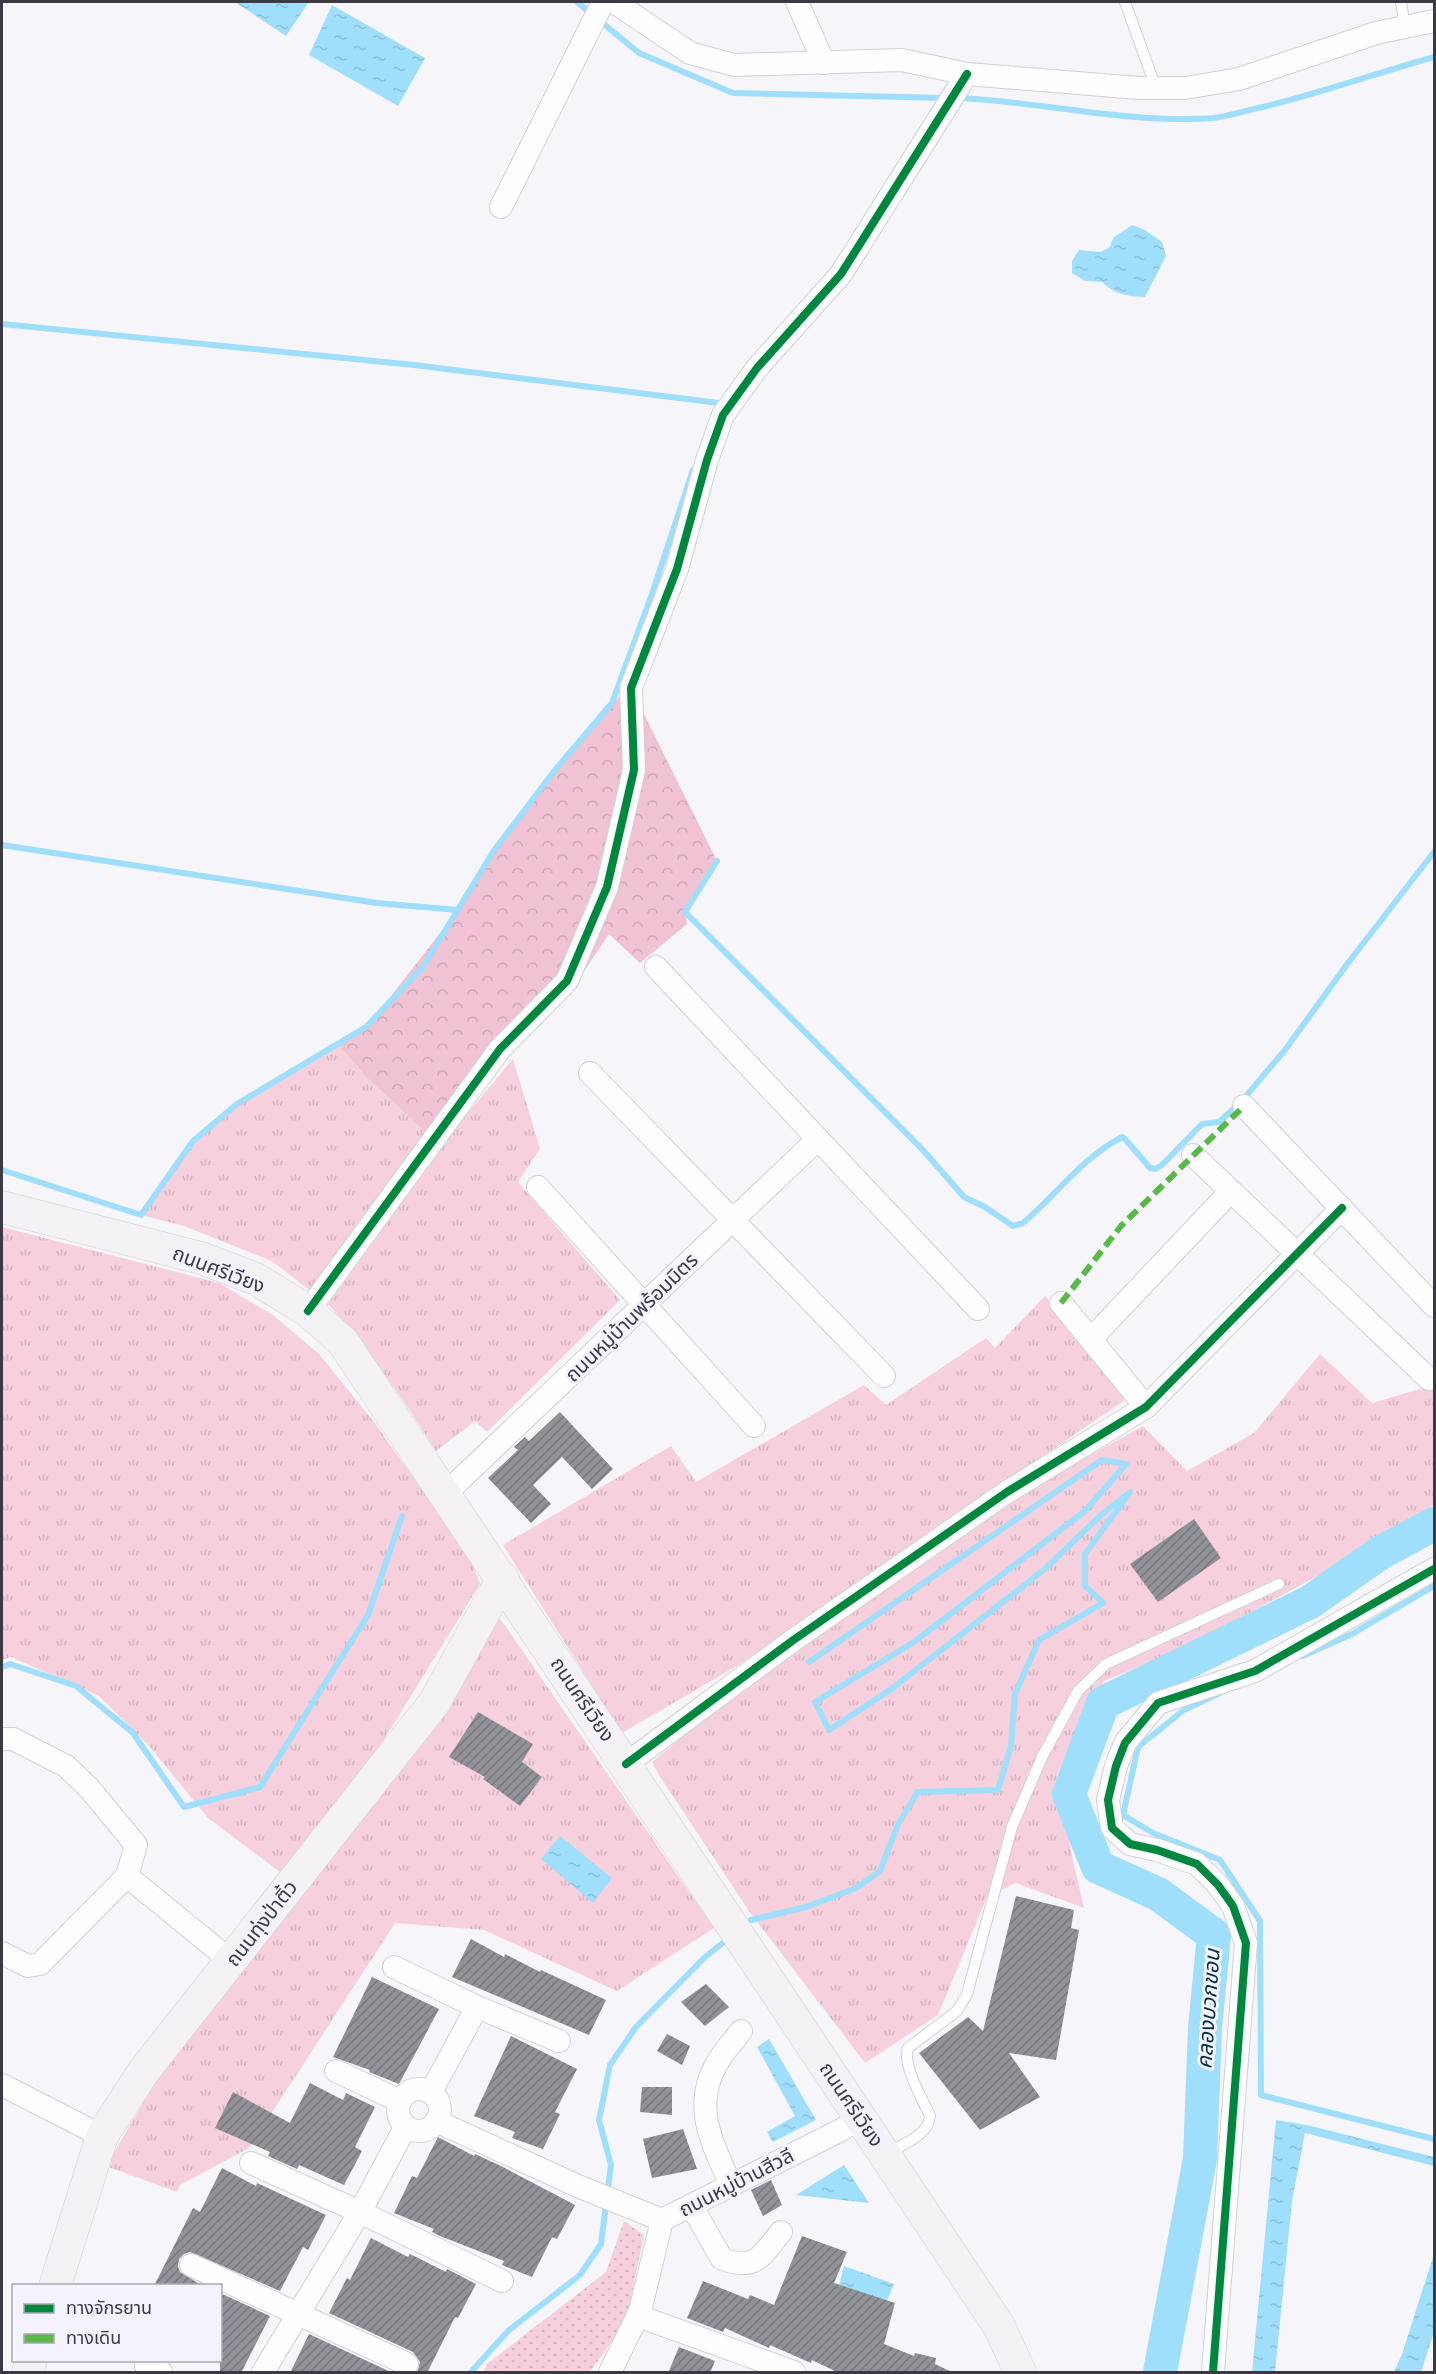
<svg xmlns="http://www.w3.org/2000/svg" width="1436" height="2374" font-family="Lora,'Noto Sans Thai',serif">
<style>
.grass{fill:url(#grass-tufts)}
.forest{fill:url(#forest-crowns)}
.park{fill:url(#park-dots)}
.water{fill:url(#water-ripples)}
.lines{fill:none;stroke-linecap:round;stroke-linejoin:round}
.stream{stroke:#9fdffb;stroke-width:6}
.river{stroke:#9fdffb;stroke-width:34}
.building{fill:url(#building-hatch)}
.lane-casing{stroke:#d1d0d8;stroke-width:12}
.street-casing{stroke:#d1d0d8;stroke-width:24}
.secondary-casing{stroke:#d1d0d8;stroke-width:33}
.lane{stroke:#fefefe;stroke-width:10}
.street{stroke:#fefefe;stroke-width:22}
.secondary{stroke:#f4f2f5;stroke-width:32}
.quiet{stroke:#58b947;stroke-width:6;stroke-dasharray:12 6;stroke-linecap:butt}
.cycleway-casing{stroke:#f3f2fd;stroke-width:11}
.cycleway{stroke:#00873e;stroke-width:8}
.labels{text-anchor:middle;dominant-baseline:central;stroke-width:6;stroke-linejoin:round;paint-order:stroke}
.street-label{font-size:20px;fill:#3b3a44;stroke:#f3f2fd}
.water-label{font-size:21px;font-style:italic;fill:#012e3d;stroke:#f3f2fd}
</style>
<defs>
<pattern id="grass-tufts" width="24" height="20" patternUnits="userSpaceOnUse" patternTransform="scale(1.5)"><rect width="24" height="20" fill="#f6d0dd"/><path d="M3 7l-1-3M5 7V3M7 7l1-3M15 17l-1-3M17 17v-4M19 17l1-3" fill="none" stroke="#d4b3bf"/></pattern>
<pattern id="forest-crowns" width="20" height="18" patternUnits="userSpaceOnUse" patternTransform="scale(1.5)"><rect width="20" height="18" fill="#f0c2d3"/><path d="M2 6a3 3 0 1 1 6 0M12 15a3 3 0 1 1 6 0" fill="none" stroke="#cfa7b6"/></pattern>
<pattern id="park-dots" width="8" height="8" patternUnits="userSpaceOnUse" patternTransform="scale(1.5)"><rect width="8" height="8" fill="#f6d0dd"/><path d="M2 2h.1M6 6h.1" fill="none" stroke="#d4b3bf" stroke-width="1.8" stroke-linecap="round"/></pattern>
<pattern id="water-ripples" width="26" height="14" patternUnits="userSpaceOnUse" patternTransform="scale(1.5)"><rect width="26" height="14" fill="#9fdffb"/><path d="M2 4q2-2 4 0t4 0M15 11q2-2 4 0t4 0" fill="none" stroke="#8ac0d8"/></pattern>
<pattern id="building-hatch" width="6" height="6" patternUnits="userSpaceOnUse" patternTransform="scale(1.5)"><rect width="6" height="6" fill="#909298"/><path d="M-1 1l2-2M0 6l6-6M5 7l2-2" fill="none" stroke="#77787e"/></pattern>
</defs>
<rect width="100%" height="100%" fill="#f5f5fa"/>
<g class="grass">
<polygon points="339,1045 367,1078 429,1135 312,1292 272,1261 184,1226 141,1215 193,1141 237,1104"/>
<path d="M 513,1059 L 540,1149 L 518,1182 L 620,1300 L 487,1432 L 475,1421 L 436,1451 C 403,1399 370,1350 328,1304 L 459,1124 Z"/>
<polygon points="2,1227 219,1283 273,1315 319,1354 374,1422 470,1558 480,1584 343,1806 284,1875 208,1818 150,1747 99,1696 11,1657 2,1660"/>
<polygon points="1045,1296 1125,1400 735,1667 622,1733 503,1545 671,1446 696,1482 864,1385 886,1405 986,1338 995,1348"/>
<polygon points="1320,1354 1372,1403 1434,1385 1434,1505 1389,1536 1194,1644 1104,1681 1057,1775 1073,1861 1084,1908 1016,1883 987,1897 938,2015 865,2063 749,1911 659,1775 652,1762 818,1626 964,1525 1143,1426 1187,1471 1254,1433"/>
<polygon points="499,1617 714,1928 617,1991 484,1930 395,1923 249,2148 180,2185 177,2192 106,2166 167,2062 313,1877 442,1719"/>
</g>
<polygon class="forest" points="631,688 717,861 685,912 687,924 640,963 609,934 578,980 541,1025 514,1018 477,1066 429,1135 367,1078 339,1045 367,1027 458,910 493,852 612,703"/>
<polygon class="park" points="624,2221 644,2235 626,2321 590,2372 483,2372 487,2364 606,2272"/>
<g class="water">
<polygon points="235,2 309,2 286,36"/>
<polygon points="332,5 425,58 398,106 309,55"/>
<path d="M 1132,225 L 1145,230 L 1162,242 L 1166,256 L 1145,297 C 1129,297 1114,294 1102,282 L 1085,281 L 1072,273 L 1072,261 L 1079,250 L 1101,252 L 1110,247 L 1113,238 Z"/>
<polygon points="560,1836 612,1878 593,1903 541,1859"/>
<polygon points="769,2039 816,2120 773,2142 767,2132 795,2116 757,2047"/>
<polygon points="1276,2120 1307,2125 1434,2157 1434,2166 1305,2133 1292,2201 1275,2372 1252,2372"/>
<polygon points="844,2165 869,2203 796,2195"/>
<polygon points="1434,2254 1434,2332 1421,2372 1394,2372 1402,2354"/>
<polygon points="844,2266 894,2284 887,2301 836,2297"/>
</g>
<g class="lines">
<g class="stream">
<polyline points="577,2 639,53 733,93 945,98"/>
<path d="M 959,98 C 1044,102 1128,124 1214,118 C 1230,116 1247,110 1263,107 C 1321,93 1377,73 1434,57"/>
<polyline points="2,324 414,365 719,403"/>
<polyline points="2,845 377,903 458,910"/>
<path d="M 717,861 L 685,912 L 922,1149 L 964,1197 L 985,1207 L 1013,1226 L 1023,1223 C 1056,1195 1082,1158 1122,1137 L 1126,1140 L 1150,1168 L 1155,1169 L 1162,1165 L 1202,1124 L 1219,1122 L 1241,1102 L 1285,1050 L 1348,963 L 1434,852"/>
<polyline points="2,1170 141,1215 193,1141 237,1104 366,1027 423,967 493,852 555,770 612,703 652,594 693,470"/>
<polyline points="1303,1656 1352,1634 1434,1586"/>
<polyline points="2,1667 10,1664 76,1686 133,1733 184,1807 260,1787 368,1615 402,1516"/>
<polyline points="1220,1693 1184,1710 1138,1747 1123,1815 1153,1833 1220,1860 1260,1921 1261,2095 1434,2139"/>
<polyline points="751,1920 806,1907 856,1888 880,1871 898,1824 918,1792 998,1790 1011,1746 1015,1694 1039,1640 1103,1603 1085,1586 1085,1554 1130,1492 1101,1515 1045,1569 890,1690 829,1730 815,1702 914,1642 1085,1511 1126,1464 1102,1460 809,1662"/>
<polyline points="471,2372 508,2331 580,2275 601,2244 611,2165 599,2120 610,2065 636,2027 705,1957 724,1942"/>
</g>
<polyline class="river" points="1160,2372 1200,2159 1205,2028 1214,1935 1158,1894 1098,1867 1069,1794 1103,1703 1310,1602 1380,1553 1434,1524"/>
</g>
<g class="building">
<polygon points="560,1412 613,1469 592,1489 562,1457 533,1485 551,1504 531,1523 488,1478 518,1450 514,1447 525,1437 529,1441"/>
<polygon points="1194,1519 1221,1558 1158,1602 1130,1564"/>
<polygon points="478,1712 533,1744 522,1762 542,1777 520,1806 483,1779 485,1777 449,1757"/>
<polygon points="1016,1896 1074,1910 1071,1928 1079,1930 1056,2060 1009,2053 1040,2097 980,2130 919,2053 968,2017 983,2031"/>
<polygon points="471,1939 504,1957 505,1954 540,1972 541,1970 606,2000 589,2035 452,1977"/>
<polygon points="372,1977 439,2009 399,2084 369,2072 370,2070 333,2057"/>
<polygon points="706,1984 729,2007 705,2026 681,2002"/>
<polygon points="667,2034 690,2046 682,2065 657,2051"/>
<polygon points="511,2036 577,2069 555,2112 560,2114 543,2149 512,2138 515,2132 474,2116"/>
<polygon points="310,2083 343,2100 346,2093 375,2107 355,2147 362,2151 344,2185 299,2165 297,2169 268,2156 270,2152 215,2128 233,2092 290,2123"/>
<polygon points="642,2087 672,2087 672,2115 640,2112"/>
<polygon points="683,2129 697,2169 652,2178 643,2139"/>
<polygon points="438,2137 474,2156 475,2154 501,2166 575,2205 557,2239 552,2237 532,2277 502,2265 504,2261 440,2236 432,2232 434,2229 394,2213 412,2176 417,2178"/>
<polygon points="222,2168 256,2186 257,2183 326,2215 308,2250 303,2247 280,2291 190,2252 184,2254 179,2259 178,2266 180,2272 203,2286 154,2286 193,2208 200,2212"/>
<polygon points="771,2180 782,2205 763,2216 751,2190"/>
<polygon points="802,2236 847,2252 834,2283 895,2303 884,2344 914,2356 915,2353 936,2358 935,2364 954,2373 839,2373 812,2360 811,2363 770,2345 769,2348 725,2328 723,2332 687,2318 703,2281 748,2299 750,2295 774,2305"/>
<polygon points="371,2238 408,2257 410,2254 446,2272 447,2269 476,2284 458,2318 455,2317 427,2373 417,2373 420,2362 413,2352 329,2313 347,2278 350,2280"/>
<polygon points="220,2293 270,2316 241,2373 220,2373"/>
<polygon points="309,2334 393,2373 290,2373"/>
<polygon points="679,2347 715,2361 710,2373 668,2373"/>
</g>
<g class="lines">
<g class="lane-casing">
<g id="lane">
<polyline points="1125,2 1156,88"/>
<polyline points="1400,28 1403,14 1401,2"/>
<path d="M 888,2153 C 903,2144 929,2135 930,2116 C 923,2100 902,2065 908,2048 L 957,2011 L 967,1994 L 1012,1827 L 1042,1757 L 1078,1691 L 1106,1664 L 1279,1584"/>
</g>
</g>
<g class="street-casing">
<g id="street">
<polyline points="614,2 690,53 734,65 902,60 967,74 1139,88 1185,88 1239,79 1376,33 1434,21"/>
<polyline points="797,2 824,63"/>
<polyline points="501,207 603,2"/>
<polyline points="656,967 978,1309"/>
<polyline points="590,1073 884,1376"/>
<polyline points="1244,1106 1434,1306"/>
<polyline points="1193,1155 1429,1379"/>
<polyline points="538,1187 754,1426"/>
<polyline points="1061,1303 1146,1407"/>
<polyline points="308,1311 500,1049 567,981 607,887 634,770 631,688 677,569 707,460 723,415 757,368 841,274 967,74"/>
<polyline points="1091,1339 1231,1191"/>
<polyline points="445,1494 818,1139"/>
<polyline points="2,1739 13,1739 66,1766 89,1788 136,1845 127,1876 40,1964 28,1966 2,1953"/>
<polyline points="626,1764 792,1641 1007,1492 1146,1407 1342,1208"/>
<polyline points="127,1876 231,1961"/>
<polyline points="394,1967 477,2007"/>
<polyline points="336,2071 400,2101"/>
<polyline points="2,2085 102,2136"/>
<circle cx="419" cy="2110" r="21"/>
<polyline points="431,2092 477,2007 559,2041"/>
<polyline points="436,2121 580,2187 662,2220"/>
<polyline points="251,2163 360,2212 502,2281"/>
<path d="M 731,2185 C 713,2145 692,2107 716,2065 C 722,2053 733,2042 741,2031"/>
<path d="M 691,2205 L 722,2259 C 757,2271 761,2256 781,2232"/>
<polyline points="191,2265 407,2364"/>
<polyline points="638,2316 794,2372"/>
<polyline points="146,2366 161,2372"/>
<polyline points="263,2372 360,2212 406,2126"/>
<polyline points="610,2372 640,2311 662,2220 843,2129 861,2117"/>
<polyline points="1213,2372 1246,1943 1233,1906 1218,1885 1197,1864 1157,1850 1130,1844 1112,1828 1108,1800 1116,1766 1125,1743 1158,1703 1255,1671 1434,1569"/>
</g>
</g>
<g class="secondary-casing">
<g id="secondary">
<polyline points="2,1207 201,1258 256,1279 308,1311 343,1342 999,2326 1020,2372"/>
<polyline points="55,2286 102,2136 143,2072 434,1703 503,1578"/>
<polyline points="28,2372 31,2360"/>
</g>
</g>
<use href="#lane" class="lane"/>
<use href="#street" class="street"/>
<use href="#secondary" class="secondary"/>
<polyline class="quiet" points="1061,1303 1121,1226 1244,1106"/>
<g class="cycleway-casing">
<g id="cycleway">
<polyline points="308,1311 500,1049 567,981 607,887 634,770 631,688 677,569 707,460 723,415 757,368 841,274 967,74"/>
<polyline points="626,1764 792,1641 1007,1492 1146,1407 1342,1208"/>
<polyline points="1213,2372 1246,1943 1233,1906 1218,1885 1197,1864 1157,1850 1130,1844 1112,1828 1108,1800 1116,1766 1125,1743 1158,1703 1255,1671 1434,1569"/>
</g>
</g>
<use href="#cycleway" class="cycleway"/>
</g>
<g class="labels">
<g class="street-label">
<text transform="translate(219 1269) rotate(21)">ถนนศรีเวียง</text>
<text transform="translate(631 1317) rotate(-44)">ถนนหมู่บ้านพร้อมมิตร</text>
<text transform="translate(583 1699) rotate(56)">ถนนศรีเวียง</text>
<text transform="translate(261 1923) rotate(-52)">ถนนทุ่งป่าติ้ว</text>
<text transform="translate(852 2104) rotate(56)">ถนนศรีเวียง</text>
<text transform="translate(736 2182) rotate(-27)">ถนนหมู่บ้านสีวลี</text>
</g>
<g class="water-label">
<text transform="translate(1208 2009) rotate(-86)">คลองบวกขอน</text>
</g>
</g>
<rect width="1436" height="2374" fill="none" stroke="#3b3a44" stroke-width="6"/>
<rect x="12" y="2284" width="210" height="78" fill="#f3f2fd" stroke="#a9a8b3" stroke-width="1.5"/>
<rect x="24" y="2304" width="30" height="9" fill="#00873e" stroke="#a9a8b3" stroke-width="1.5"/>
<text x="66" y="2314" font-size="18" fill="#3b3a44">ทางจักรยาน</text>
<rect x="24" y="2334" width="30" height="9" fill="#58b947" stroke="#a9a8b3" stroke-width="1.5"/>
<text x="66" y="2344" font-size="18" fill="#3b3a44">ทางเดิน</text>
</svg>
